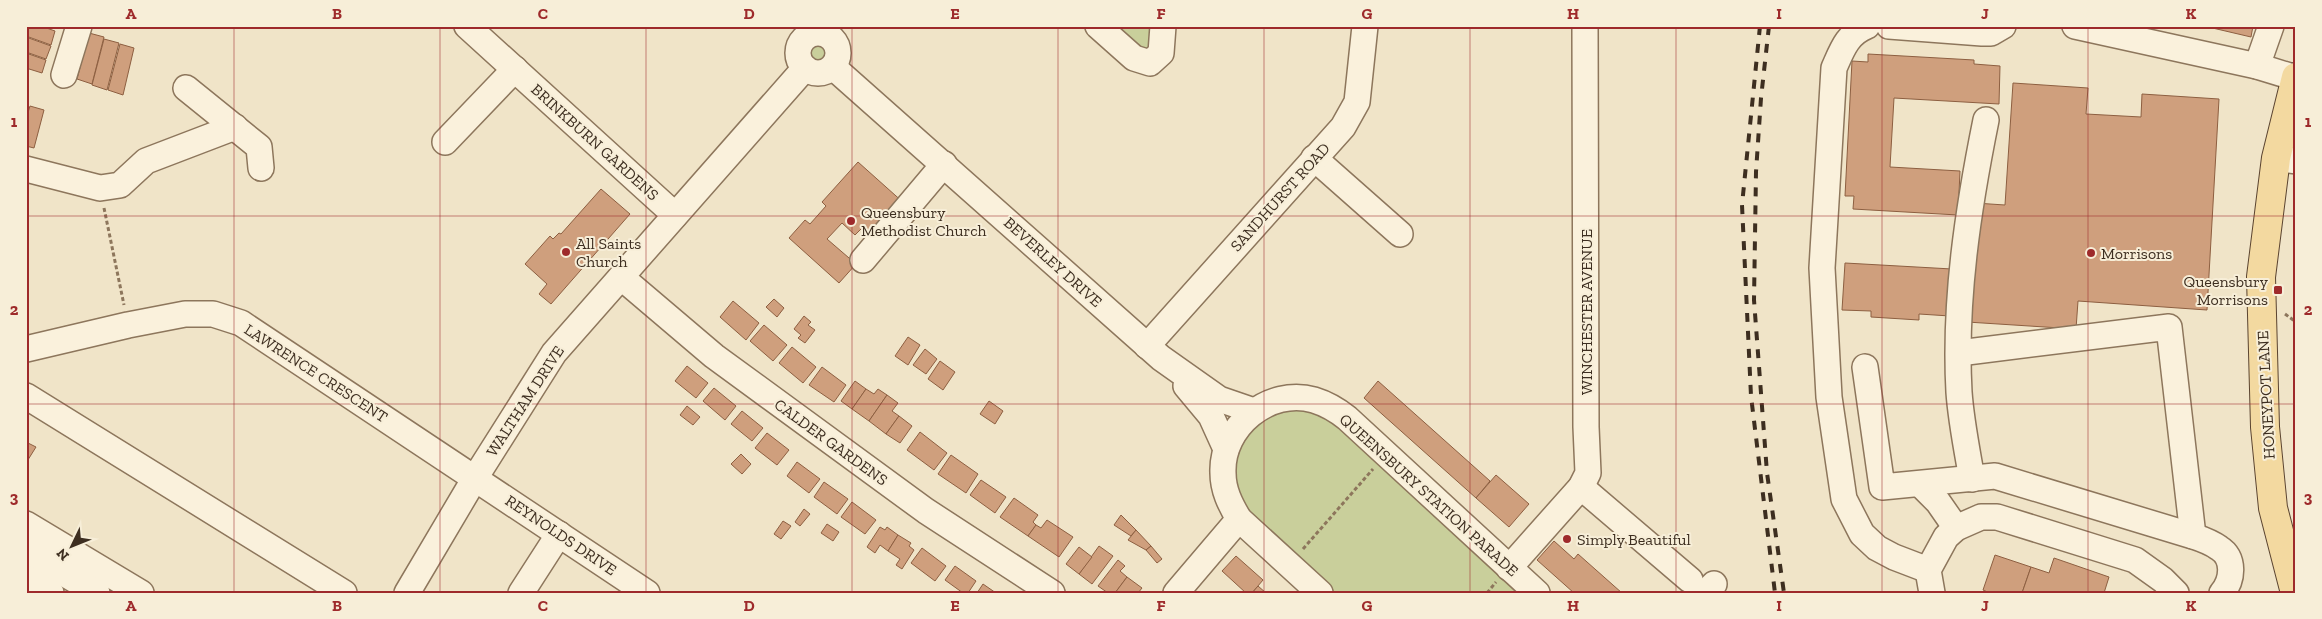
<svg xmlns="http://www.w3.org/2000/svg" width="2322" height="619" font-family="'Zilla Slab',serif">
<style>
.green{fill:#c9cf9b}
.building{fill:#cf9f7d;stroke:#8d5f41}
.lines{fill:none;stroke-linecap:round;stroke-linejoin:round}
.minor-casing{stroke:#8d765c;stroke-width:28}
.major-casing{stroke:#5b4430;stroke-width:30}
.path{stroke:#8d765c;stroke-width:3;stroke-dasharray:4 2.5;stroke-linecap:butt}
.minor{stroke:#faf1dc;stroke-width:25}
.major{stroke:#f3d9a0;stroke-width:28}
.rail{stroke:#3d2e20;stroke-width:4;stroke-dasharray:9 9;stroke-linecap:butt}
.grid{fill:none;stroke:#9e2a2b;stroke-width:1;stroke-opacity:0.55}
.poi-dot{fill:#9e2a2b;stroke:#f7eed8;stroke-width:2}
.labels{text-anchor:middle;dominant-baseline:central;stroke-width:4;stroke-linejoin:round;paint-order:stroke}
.street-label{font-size:16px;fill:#3d2e20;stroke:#f7eed8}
.poi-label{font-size:16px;fill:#3d2e20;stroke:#f7eed8;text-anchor:start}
.neatline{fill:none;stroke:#9e2a2b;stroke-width:2}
.grid-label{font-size:16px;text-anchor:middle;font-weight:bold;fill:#9e2a2b}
</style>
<rect width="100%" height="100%" fill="#f0e4c8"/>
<g class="green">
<polygon points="1106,26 1156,26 1149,48 1137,51"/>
<circle cx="817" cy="54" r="11"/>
<polygon points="1303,410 1322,415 1338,425 1531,593 1331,593 1237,501 1232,463 1238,445 1265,417 1283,411"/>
</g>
<g class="building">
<polygon points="26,26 41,26 55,31 51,45 26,36"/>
<polygon points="2204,26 2253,26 2251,37"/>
<polygon points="89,33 104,37 92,84 77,79"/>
<polygon points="26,37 51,46 46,59 26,52"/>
<polygon points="104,39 119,43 107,90 92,85"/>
<polygon points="120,44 134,48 123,95 108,90"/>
<polygon points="26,53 46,60 42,73 26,68"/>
<polygon points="1868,54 1974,60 1974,64 2000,66 1999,104 1894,98 1890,167 1960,171 1958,215 1853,209 1854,196 1845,196 1852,61 1868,62"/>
<polygon points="2013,83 2088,88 2086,114 2141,117 2142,94 2219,99 2207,310 2078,301 2076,329 1967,322 1975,203 2005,205"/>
<polygon points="30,106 44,110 34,148 26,146 26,119"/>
<polygon points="858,162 905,204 873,240 861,229 855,235 842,223 827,239 856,264 839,283 789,238 805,220 810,224 826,206 822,202"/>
<polygon points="601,189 630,214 551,304 539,294 547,284 525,264 550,236 553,239 559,233 561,234"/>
<polygon points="1845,263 1952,269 1950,316 1919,314 1919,320 1871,317 1871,311 1842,310"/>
<polygon points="774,299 784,308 777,317 766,307"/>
<polygon points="733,301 759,323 746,340 720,317"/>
<polygon points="804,316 811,322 808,325 815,330 805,343 798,338 801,335 794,329"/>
<polygon points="764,325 787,345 773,361 750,341"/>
<polygon points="908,337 920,345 908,365 895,356"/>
<polygon points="792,347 816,367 803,383 779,363"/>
<polygon points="925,349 937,359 926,374 913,365"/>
<polygon points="940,361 955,372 943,390 928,379"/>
<polygon points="687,366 708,383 696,398 675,381"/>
<polygon points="822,367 846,385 834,402 809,385"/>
<polygon points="855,381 866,389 852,409 841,401"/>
<polygon points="1378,381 1490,481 1476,498 1364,398"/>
<polygon points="714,388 736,406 725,420 703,401"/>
<polygon points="866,389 874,394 878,389 887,395 869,421 852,409"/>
<polygon points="887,395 898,403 892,411 899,416 886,434 869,421"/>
<polygon points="989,401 1003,411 995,424 980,414"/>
<polygon points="687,406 700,417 693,425 680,415"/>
<polygon points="742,411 763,428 752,441 731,424"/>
<polygon points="899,416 912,426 900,443 886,434"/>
<polygon points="920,432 947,453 934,470 907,450"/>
<polygon points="767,433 789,450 777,465 755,448"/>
<polygon points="26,442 36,447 26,463"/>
<polygon points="741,454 751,464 742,474 731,464"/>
<polygon points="951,455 978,474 966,493 938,474"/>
<polygon points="797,462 820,479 809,493 787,476"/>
<polygon points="1496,475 1529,504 1509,527 1476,498"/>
<polygon points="981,480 1006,497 995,513 970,495"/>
<polygon points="824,482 848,499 837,514 814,497"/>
<polygon points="1014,498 1038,515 1033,522 1036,525 1028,536 1000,517"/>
<polygon points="852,502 876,520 865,534 841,517"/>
<polygon points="804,509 810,514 800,526 795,522"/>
<polygon points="1121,515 1136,530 1131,536 1114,525"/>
<polygon points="1047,520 1073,537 1059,557 1028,536 1036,525 1041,528"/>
<polygon points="783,521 791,526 781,539 774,534"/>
<polygon points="827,524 839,532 833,541 821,533"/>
<polygon points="880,527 885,530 887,527 898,535 888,551 880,545 875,553 867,547"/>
<polygon points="1136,530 1151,546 1146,550 1128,540"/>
<polygon points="898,535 911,543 909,546 914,550 902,569 896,565 900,559 888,551"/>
<polygon points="1554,541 1574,559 1578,554 1622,593 1574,593 1537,560"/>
<polygon points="1099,546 1113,556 1092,584 1079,574"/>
<polygon points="1151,546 1162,559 1157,563 1146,550"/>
<polygon points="1079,547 1092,557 1079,574 1066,564"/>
<polygon points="922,548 946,566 935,581 911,563"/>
<polygon points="1995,555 2031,567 2022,593 1990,593 1983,590"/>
<polygon points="1236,556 1263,580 1252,593 1246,593 1222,571"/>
<polygon points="2054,558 2109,577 2104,593 2022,593 2031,567 2049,573"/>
<polygon points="1118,560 1125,566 1120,571 1127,577 1115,593 1108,593 1098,586"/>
<polygon points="955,566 976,581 968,593 963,593 945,580"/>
<polygon points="1127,577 1142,588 1138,593 1115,593"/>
<polygon points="983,584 996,593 977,593"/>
<polygon points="1258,586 1266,593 1252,593"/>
</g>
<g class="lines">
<g class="minor-casing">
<g id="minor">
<polyline points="467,26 675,215"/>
<polyline points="1098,26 1134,58 1150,63 1161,53 1163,26"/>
<path d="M 1867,26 C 1847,34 1842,50 1834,68 L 1822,268 L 1829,397 L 1844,499 L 1862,534 L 1877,548 L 1894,557 L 1928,570"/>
<polyline points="1889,26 1982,33 1991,33 2003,26"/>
<polyline points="2075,26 2257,66 2296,78"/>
<circle cx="818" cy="53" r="20"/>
<polyline points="2257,66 2271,26"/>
<polyline points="833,67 1161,358 1219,399 1254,411"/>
<polyline points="64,75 79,26"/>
<polyline points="186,88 259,147 261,168"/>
<polyline points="445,142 515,69"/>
<polyline points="1314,158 1400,234"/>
<polyline points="2276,158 2296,161"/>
<polyline points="26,169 100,188 120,185 146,161 235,127"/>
<polyline points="863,260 944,164"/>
<polyline points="621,277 714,356 926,511 1052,593"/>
<polyline points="1147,346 1343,127 1357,102 1365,26"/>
<polyline points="26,349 128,325 185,314 213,314 241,323 647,593"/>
<polyline points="1959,353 2169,327 2193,536"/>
<path d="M 1865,367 L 1882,487 L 1995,476 L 2193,536 C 2202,539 2211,542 2219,548 C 2235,558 2233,580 2222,593"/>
<polyline points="1186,386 1211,416 1226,449"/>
<polyline points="26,396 344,593"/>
<path d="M 1972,479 C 1967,450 1961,421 1959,392 C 1954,301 1968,209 1986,120"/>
<polyline points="1921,485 1938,502 1956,528"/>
<polyline points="1581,487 1690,580"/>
<polyline points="26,524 141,593"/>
<polyline points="26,551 97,593"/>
<polyline points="1509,568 1581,487 1588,473 1586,427 1585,26"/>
<polyline points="26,578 51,593"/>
<polyline points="407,593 475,478 554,353 805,68"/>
<polyline points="521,593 559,534"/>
<polyline points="1176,593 1239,519"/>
<path d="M 1320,593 L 1239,519 C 1230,504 1223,490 1223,473 C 1221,427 1269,387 1314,400 C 1327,404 1337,410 1347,418 L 1537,593"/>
<polyline points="1705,593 1714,584"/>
<polyline points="1932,593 1928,570 1946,537 1956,528 1981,517 1997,517 2135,560 2163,580 2176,593"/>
</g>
</g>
<g class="major-casing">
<polyline id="major" points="2295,593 2273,508 2265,427 2261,277 2276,158 2296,77"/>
</g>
<g class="path">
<polyline points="104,208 124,305"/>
<polyline points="2285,314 2296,322"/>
<polyline points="1303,549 1373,469"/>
<polyline points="1487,593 1496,582"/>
</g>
<use href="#minor" class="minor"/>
<use href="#major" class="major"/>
<g class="rail">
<polyline points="1760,26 1742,205 1751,396 1775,593"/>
<polyline points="1769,26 1761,98 1756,172 1754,300 1767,473 1784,593"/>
</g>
</g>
<path class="grid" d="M 234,26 L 234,593M 440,26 L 440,593M 646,26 L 646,593M 852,26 L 852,593M 1058,26 L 1058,593M 1264,26 L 1264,593M 1470,26 L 1470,593M 1676,26 L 1676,593M 1882,26 L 1882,593M 2088,26 L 2088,593M 26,216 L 2296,216M 26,404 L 2296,404"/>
<g class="poi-dot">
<circle cx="851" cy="221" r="5"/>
<circle cx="566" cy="252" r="5"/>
<circle cx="2091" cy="253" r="5"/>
<rect x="2273" y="285" width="10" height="10" rx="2.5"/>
<circle cx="1567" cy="539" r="5"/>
</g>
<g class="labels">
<g class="street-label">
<text transform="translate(595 142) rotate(42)">BRINKBURN GARDENS</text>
<text transform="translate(1280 197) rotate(-48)">SANDHURST ROAD</text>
<text transform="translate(1053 262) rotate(42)">BEVERLEY DRIVE</text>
<text transform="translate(1586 312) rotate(-90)">WINCHESTER AVENUE</text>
<text transform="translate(316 373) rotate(33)">LAWRENCE CRESCENT</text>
<text transform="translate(2266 395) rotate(-93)">HONEYPOT LANE</text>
<text transform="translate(525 401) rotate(-57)">WALTHAM DRIVE</text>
<text transform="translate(831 442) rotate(36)">CALDER GARDENS</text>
<text transform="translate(1429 495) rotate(42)">QUEENSBURY STATION PARADE</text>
<text transform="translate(561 535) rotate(34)">REYNOLDS DRIVE</text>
</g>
<g class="poi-label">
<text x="861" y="212">Queensbury<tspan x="861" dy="18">Methodist Church</tspan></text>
<text x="576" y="243">All Saints<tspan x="576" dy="18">Church</tspan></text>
<text x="2101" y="253">Morrisons</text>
<text x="2268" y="281" text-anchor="end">Queensbury<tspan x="2268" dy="18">Morrisons</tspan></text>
<text x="1577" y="539">Simply Beautiful</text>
</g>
</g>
<rect width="2322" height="619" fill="none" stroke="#f7eed8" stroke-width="55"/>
<g transform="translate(72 546) rotate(227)" stroke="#f7eed8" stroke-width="4" paint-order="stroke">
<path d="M0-4L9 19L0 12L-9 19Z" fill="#3d2e20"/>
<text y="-8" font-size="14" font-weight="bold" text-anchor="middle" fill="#3d2e20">N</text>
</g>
<rect x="28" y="28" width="2266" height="564" class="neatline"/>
<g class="grid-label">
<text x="131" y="19">A</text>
<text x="337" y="19">B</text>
<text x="543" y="19">C</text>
<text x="749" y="19">D</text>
<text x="955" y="19">E</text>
<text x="1161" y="19">F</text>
<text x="1367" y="19">G</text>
<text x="1573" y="19">H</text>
<text x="1779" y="19">I</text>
<text x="1985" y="19">J</text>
<text x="2191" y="19">K</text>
<text x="14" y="127">1</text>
<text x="2308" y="127">1</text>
<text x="14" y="315">2</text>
<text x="2308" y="315">2</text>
<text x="14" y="503">3</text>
<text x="2308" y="503">3</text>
<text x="131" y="611">A</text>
<text x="337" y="611">B</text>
<text x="543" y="611">C</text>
<text x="749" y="611">D</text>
<text x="955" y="611">E</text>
<text x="1161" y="611">F</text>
<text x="1367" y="611">G</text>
<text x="1573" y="611">H</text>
<text x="1779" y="611">I</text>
<text x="1985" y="611">J</text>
<text x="2191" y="611">K</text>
</g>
</svg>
